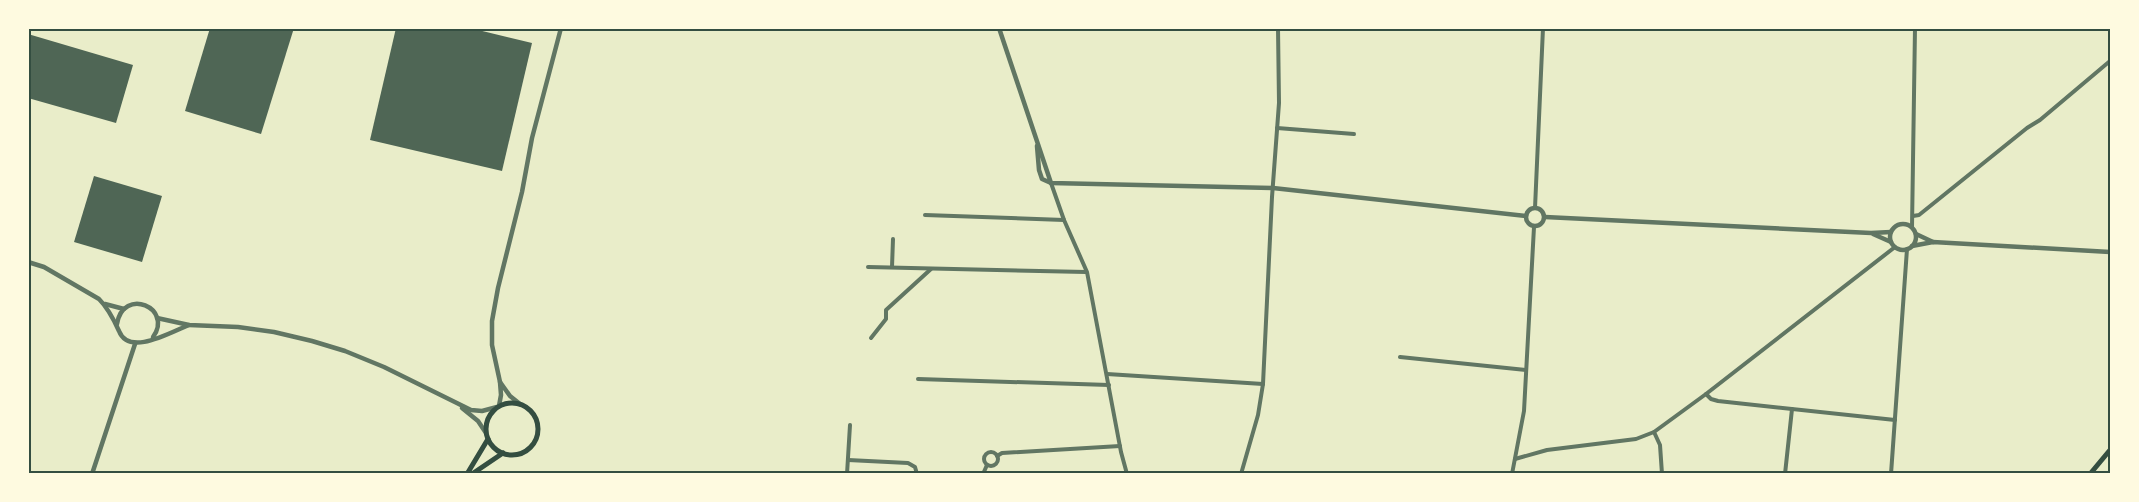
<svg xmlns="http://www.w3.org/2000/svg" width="2139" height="502" font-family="Figtree,sans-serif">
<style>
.building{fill:#4f6655}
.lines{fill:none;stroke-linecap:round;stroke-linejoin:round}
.minor{stroke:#617663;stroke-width:4}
.tertiary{stroke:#617663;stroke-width:4.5}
.primary{stroke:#344e41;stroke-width:5}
.neatline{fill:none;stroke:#344e41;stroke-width:2}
</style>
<rect width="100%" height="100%" fill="#e9edc9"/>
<g class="building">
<polygon points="210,28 294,28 261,134 185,111"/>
<polygon points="396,28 470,28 532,43 502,171 370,140"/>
<polygon points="28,34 133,65 116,123 28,98"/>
<polygon points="94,176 162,196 142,262 74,242"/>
</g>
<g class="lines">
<g class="minor">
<polyline points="1277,128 1354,134"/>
<polyline points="1051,183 1064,220 1087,272 1121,452 1127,474"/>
<polyline points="1535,208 1543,28"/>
<polyline points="925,215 1064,220"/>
<polyline points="1913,216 1919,215 2027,128 2040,120 2110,61"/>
<polyline points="1912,227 1915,28"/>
<polyline points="868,267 1086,272"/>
<polyline points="892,267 893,239"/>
<polyline points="871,338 886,319 886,310 931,269"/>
<polyline points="1400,357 1526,370"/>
<polyline points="1107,374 1263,384"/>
<polyline points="918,379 1109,385"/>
<polyline points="1706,394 1711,399 1718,401 1895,420"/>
<polyline points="1654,432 1660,445 1662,474"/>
<circle cx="991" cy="459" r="7"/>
<polyline points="997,456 1002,453 1120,446"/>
<polyline points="1515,459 1547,450 1636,439 1654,432 1706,394 1895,247"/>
<polyline points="848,460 908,463 915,467 917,474"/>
<polyline points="847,474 850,425"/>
<polyline points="983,474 987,465"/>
<polyline points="1241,474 1258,415 1263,384 1272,197 1279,103 1278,28"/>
<polyline points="1512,474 1524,411 1534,227"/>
<polyline points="1785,474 1792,409"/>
<polyline points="1891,474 1907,249"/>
</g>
<g class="tertiary">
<polyline points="999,28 1051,183"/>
<polyline points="1037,146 1039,170 1042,179 1051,183 1273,188 1526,216"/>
<circle cx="1535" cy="217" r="9"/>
<polyline points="1545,217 1871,233 1891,232"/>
<circle cx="1903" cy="237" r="13"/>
<polyline points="1873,234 1891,242"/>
<polyline points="1916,234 1933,242"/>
<polyline points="1912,246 1933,242 2110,252"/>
<path d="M 28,262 L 44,267 L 99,299 C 108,308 114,320 119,331 C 129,357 171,332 189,325"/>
<polyline points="105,304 124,309"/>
<polyline points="157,318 189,325 238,327 274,332 312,341 345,351 384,367 471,410 482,411 497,407"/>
<path d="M 117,324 C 123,286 174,308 153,337"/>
<polyline points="500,382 492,345 492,321 498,288 522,192 532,138 561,28"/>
<polyline points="499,406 501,395 500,382 510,396 520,404"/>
<polyline points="462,408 478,421 486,433"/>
<polyline points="92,474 135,344"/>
</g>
<g class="primary">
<circle cx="512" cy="429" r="26"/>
<polyline points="467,474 488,439"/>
<polyline points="472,474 503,453"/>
<polyline points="2090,474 2110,450"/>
</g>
</g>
<rect width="2139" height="502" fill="none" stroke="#fefae0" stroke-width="60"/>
<rect x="30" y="30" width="2079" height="442" class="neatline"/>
</svg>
